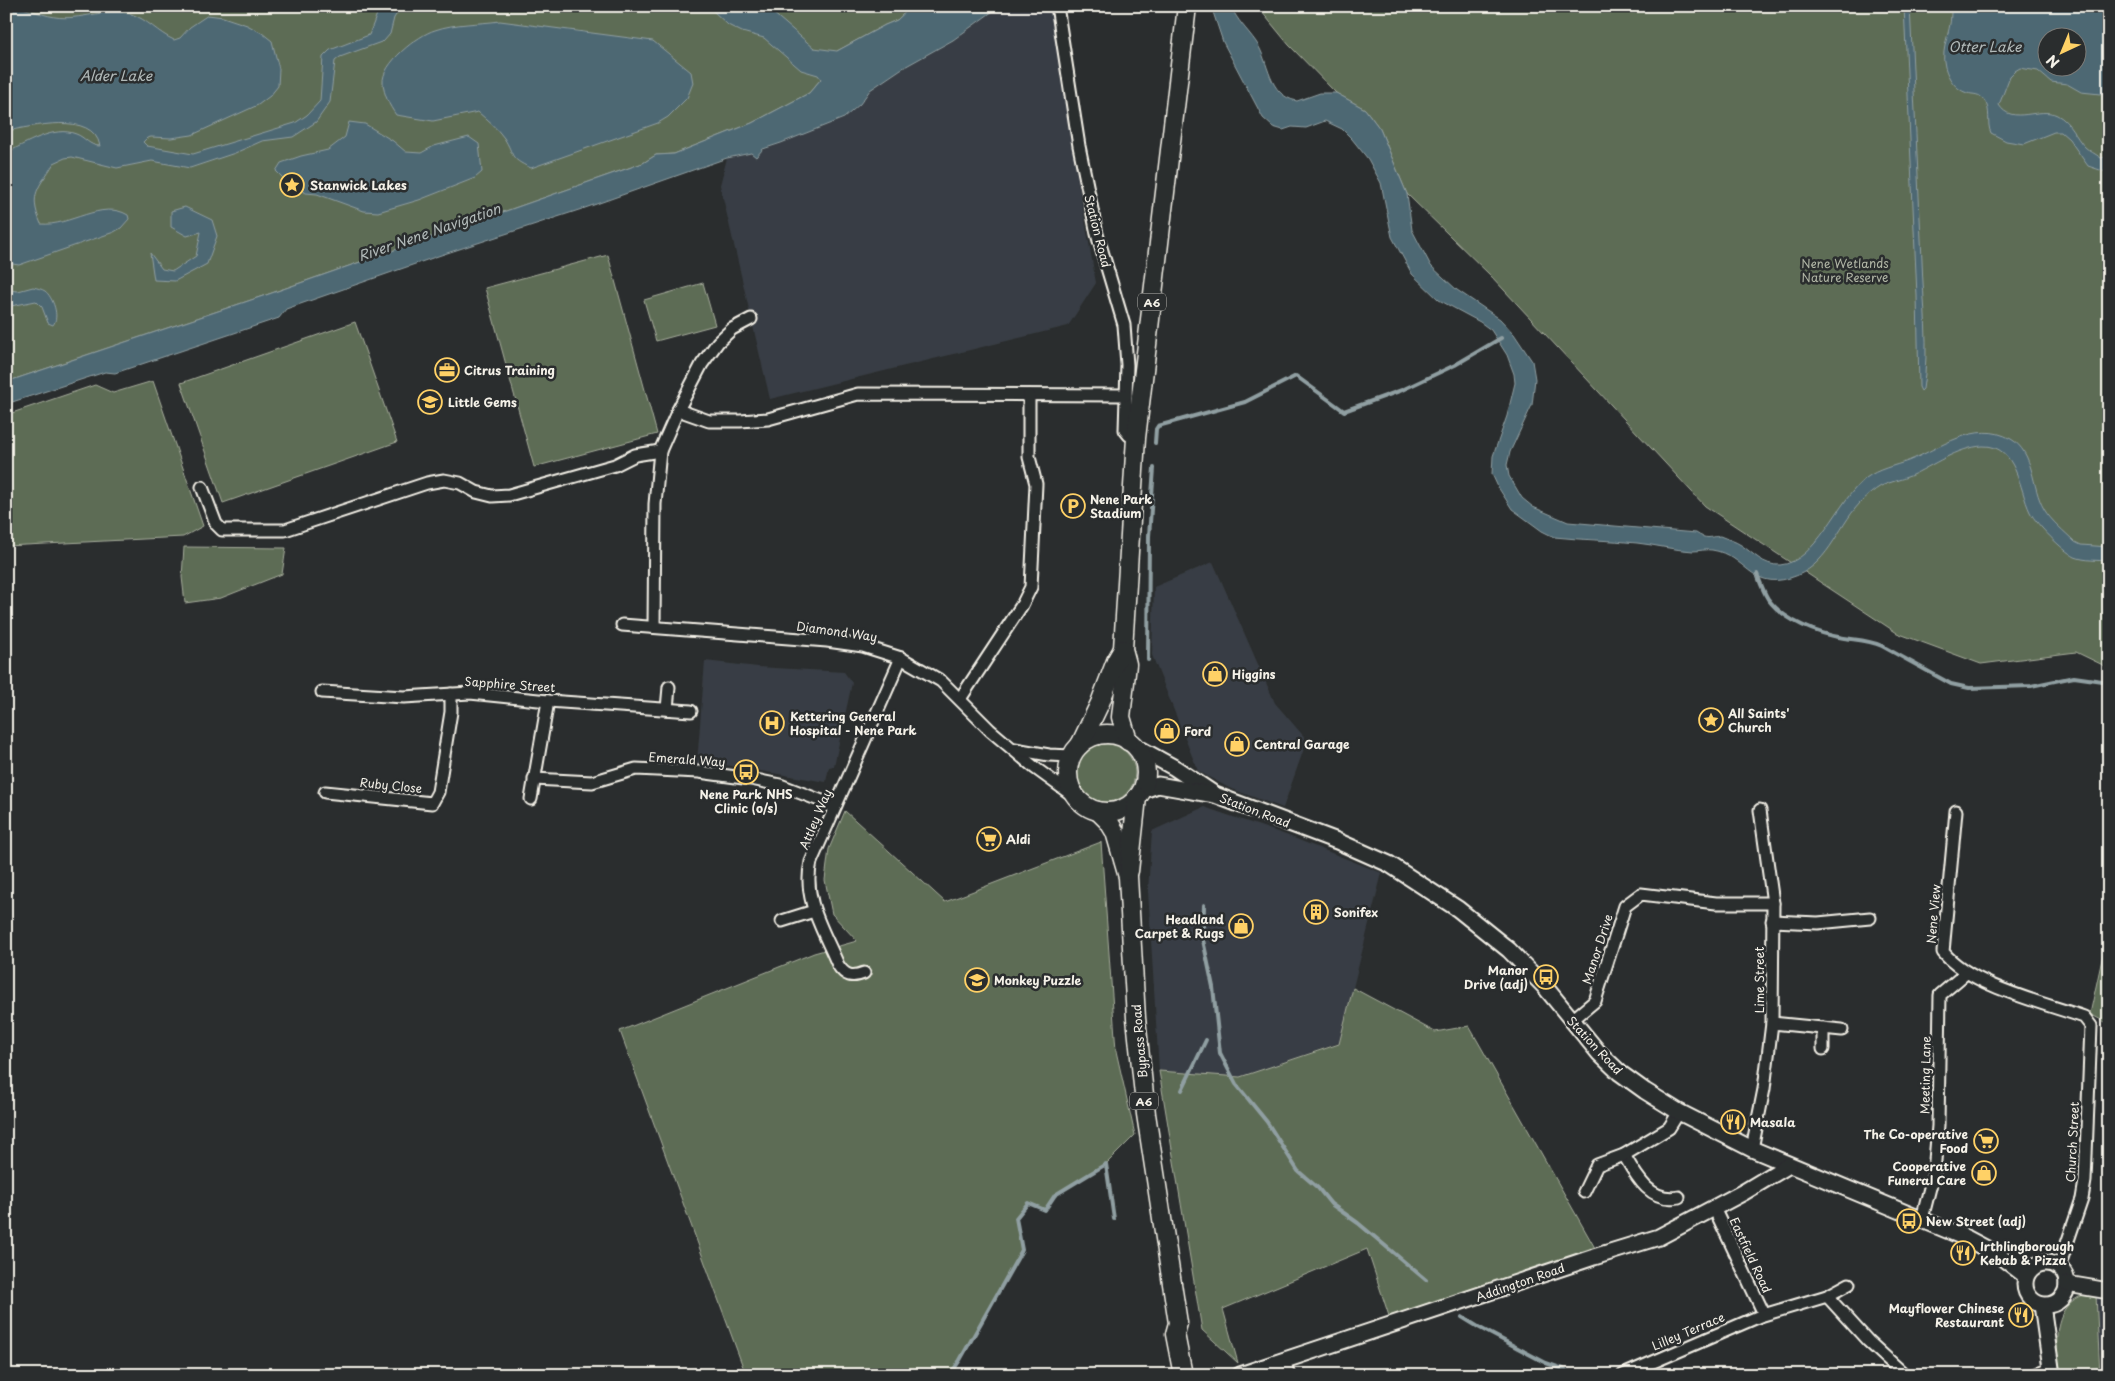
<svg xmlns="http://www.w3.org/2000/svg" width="2115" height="1381" font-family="'Playpen Sans',sans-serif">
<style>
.built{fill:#393e44}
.green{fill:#5d6c54;stroke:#a8ae9e;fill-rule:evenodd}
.water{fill:#4e6873;stroke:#909fa2;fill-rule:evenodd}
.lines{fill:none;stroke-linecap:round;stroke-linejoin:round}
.stream{stroke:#909fa2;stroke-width:4}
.minor-casing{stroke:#f4f1e8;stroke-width:15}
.major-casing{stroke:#f4f1e8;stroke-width:19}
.highway-casing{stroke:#f4f1e8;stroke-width:21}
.minor{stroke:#2a2d2e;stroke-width:11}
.major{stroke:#2a2d2e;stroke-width:15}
.highway{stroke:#2a2d2e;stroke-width:18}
.labels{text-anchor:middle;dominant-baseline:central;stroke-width:5;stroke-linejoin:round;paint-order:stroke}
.shield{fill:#2a2d2e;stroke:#b7b6b0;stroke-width:1}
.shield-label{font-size:11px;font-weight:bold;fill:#f4f1e8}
.poi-label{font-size:12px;font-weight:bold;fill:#f4f1e8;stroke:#2a2d2e;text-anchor:start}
.street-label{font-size:12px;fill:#f4f1e8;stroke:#2a2d2e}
.park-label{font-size:12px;fill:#b0b5a5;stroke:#2a2d2e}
.water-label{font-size:14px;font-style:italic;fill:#b2bab9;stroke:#2a2d2e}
</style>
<rect width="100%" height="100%" fill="#2a2d2e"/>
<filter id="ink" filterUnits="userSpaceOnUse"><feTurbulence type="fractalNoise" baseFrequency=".02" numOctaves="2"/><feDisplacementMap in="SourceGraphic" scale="10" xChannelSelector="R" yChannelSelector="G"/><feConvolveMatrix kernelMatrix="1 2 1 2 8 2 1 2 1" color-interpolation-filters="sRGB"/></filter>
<g filter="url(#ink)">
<g class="built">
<polygon points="1000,6 1051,6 1070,134 1096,283 1068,326 770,399 720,185 727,158 760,151 844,118 860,104 870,90 901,69 953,40"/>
<polygon points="1213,562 1275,703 1307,740 1283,808 1229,788 1198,771 1152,655 1154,587"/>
<polygon points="705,661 758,667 844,672 852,683 834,766 829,767 826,782 713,763 697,763"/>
<polygon points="1204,807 1286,835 1382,873 1339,1043 1240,1077 1159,1071 1148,891 1152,831"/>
<polygon points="2109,1274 2109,1350 2099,1350 2096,1295"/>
</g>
<g class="green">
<polygon points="6,6 912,6 897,20 885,25 837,51 821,79 809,93 752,123 674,154 656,155 643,163 266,295 6,382"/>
<path d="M 1257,6 L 2109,6 L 2109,668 L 2076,652 L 1981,664 L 1897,633 L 1705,506 L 1491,276 L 1407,194 L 1380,129 L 1365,109 L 1336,93 L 1289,45 ZM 2048,38 L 2078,38 L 2078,68 L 2048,68 Z"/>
<polygon points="608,255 657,434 534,467 485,288"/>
<polygon points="703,283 715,325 656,341 644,300"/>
<polygon points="355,322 397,442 223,503 181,383"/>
<polygon points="153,381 203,526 183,537 6,546 6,415 95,385 113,393"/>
<polygon points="184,547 286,548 282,574 221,598 185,603 182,577"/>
<circle cx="1106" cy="773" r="29"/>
<polygon points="845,811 945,902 1101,842 1116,1051 1135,1135 1106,1164 1055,1195 1045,1210 1028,1203 1016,1218 1022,1250 960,1360 952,1372 952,1375 746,1375 620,1031 814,953 857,941 832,914 825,880 829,849"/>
<polygon points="2109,927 2109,1024 2090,1014"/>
<polygon points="1353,988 1435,1032 1469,1026 1595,1248 1390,1319 1367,1249 1223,1309 1238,1363 1202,1330 1159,1071 1240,1077 1339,1044"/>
<path d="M 2083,1295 L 2096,1295 L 2100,1375 L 2061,1375 C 2056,1353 2052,1320 2070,1303 C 2073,1300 2079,1297 2083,1295 Z"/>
</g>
<g class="water">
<path d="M 6,6 C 24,6 37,14 55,17 C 80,21 106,7 131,14 C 147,19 158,33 174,40 L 180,38 L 190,27 L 208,15 L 223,17 L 247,25 L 262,33 L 272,41 L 279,69 L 278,86 L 270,96 L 258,105 L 192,135 L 171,138 L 151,137 L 147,138 L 143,142 L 147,146 L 193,154 L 295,123 L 307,115 L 320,101 L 323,57 L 330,50 L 369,35 L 380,6 L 402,6 L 394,18 L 390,34 L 384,41 L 340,57 L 335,61 L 330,102 L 316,122 L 293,137 L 262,141 L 235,153 L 190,168 L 152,161 L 117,168 L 72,157 L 65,158 L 54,163 C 39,188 28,193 41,224 C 69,227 102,199 128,215 L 129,219 L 121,228 L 114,232 L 19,265 L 6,263 L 6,153 C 25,144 54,125 76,134 C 85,137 89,146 100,146 C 93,110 31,127 6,131 Z"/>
<polygon points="704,6 765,6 814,48 837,51 885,25 897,20 912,6 1000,6 953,40 901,69 870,90 860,104 844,118 781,143 763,149 756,157 751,153 727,158 585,208 441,255 286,309 279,318 115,373 105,372 6,404 6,382 266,295 643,163 656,155 674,154 752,123 809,93 821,79 818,75 801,70 764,38 742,32 728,25 711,9"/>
<path d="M 1211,6 L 1231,6 C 1237,21 1247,29 1256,42 C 1270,62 1267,95 1297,101 L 1320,93 L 1336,93 L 1365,109 L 1380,129 L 1407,194 L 1412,230 L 1431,266 L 1457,290 L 1500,319 L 1514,334 L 1532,361 L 1535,379 L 1532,405 L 1510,452 L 1507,465 L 1509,476 L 1522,498 L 1533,507 L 1568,522 L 1696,533 C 1706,540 1710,537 1720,536 C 1727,539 1735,541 1741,545 C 1753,553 1764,566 1780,565 C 1817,562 1838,499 1866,478 C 1878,469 1894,466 1908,461 C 1939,449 1976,419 2011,439 C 2035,453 2031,487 2044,509 C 2051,521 2065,532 2075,542 L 2081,545 L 2109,547 L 2109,561 C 2098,560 2085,561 2075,557 C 2062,550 2037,525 2030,512 C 2019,489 2017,445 1983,446 C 1958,447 1932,466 1910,476 C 1900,480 1890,482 1881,486 C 1874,490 1866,497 1860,503 C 1836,529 1828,567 1790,578 C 1750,590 1746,555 1712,550 C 1706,549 1699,551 1693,551 C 1674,550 1656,545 1637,543 C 1610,540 1582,540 1554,537 L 1542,531 L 1512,509 L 1498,487 L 1492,474 L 1493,456 L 1507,416 L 1515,383 L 1514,374 L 1507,355 L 1491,330 L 1480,322 L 1439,300 L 1412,274 L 1392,237 L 1381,183 L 1368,159 L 1352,139 L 1342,129 L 1325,121 L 1306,128 L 1292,127 L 1283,130 L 1273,127 L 1263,118 L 1223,42 Z"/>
<path d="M 1904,6 L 1910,6 C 1914,91 1918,176 1922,260 C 1923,301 1930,349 1923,389 L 1921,391 L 1919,387 L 1917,296 Z"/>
<path d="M 1950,6 L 2109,6 L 2109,87 L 2105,92 L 2100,94 L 2081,92 L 2067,84 L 2051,82 L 2038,71 L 2020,68 L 2015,71 L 2010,76 L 1999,105 C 2012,126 2039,106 2057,115 C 2071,122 2075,137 2085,147 C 2089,151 2096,154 2101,158 L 2109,156 L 2109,173 L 2088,166 L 2069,139 L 2061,132 L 2054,132 L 2024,144 L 2006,141 L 1991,133 C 1986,123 1992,110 1984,100 C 1979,93 1974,95 1967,93 C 1955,89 1948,78 1945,67 C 1939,47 1955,26 1950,6 ZM 2048,38 L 2078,38 L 2078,68 L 2048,68 Z"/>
<path d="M 500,21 L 653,41 L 691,72 L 693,83 L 687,98 L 668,117 L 658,123 L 531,168 C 508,158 515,155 504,138 C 497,128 487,120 478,112 L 433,121 L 396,115 C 389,105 384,95 383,83 C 381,64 418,35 435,30 C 455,23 479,24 500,21 Z"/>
<polygon points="349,122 365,124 393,141 406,152 421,153 434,146 469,137 479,144 482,172 475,178 419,200 378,212 364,211 317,194 306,193 285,180 276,171 281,163 301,156 328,150 345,137"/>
<polygon points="185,207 212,220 217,236 207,264 175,281 154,280 150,253 162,269 173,271 196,256 201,232 187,236 171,227 171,211"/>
<path d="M 33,287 C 37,288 42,289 45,291 C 53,297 60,317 53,325 L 48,323 L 42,307 L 36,301 L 6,307 L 6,290 L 18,291 Z"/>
</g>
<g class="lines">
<g class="stream">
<polyline points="1155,443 1156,429 1158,426 1245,402 1296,376 1344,411 1402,390 1455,365 1501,338"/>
<path d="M 1757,574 C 1760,582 1763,591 1768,599 C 1784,621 1818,634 1844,638 C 1857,640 1869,640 1882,646 L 1951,684 L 1969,688 L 2031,686 L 2074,677 L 2109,682"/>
<polyline points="1148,660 1149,536 1154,468"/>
<polyline points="1204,905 1203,940 1213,987 1220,1053 1236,1084 1267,1122 1298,1171 1318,1188 1331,1204 1358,1223 1426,1280"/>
<polyline points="1182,1090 1206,1040"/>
<polyline points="1462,1317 1480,1328 1546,1363 1563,1369 1572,1375"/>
<polyline points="950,1375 960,1360 1022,1250 1016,1218 1028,1203 1045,1210 1055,1195 1106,1164 1114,1219"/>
</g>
<g class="minor-casing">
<g id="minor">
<polyline points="1057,6 1079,146 1097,234 1124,325 1127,365 1125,430 1129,435 1136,438"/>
<polyline points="678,410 709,421 740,421 768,419 858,394 1126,395"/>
<polyline points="202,487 216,524 222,530 285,530 427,483 444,480 460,483 476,492 492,496 509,495 615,465 635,455 660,451"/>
<polyline points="622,625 827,641 863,646 901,658 941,681 990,730 1035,768 1079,800"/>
<polyline points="654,627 655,504 660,451 678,410 702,364 718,342 732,329 751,319"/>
<polyline points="322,692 404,697 470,693 548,701 691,711"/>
<polyline points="960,699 1022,605 1031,587 1036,484 1029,457 1029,395"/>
<polyline points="667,709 669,687"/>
<polyline points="1015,749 1049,755 1072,756"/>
<polyline points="534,779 592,782 636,769 699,772 751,779 780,785 835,806"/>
<polyline points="325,792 432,803 438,792 451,712 451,694"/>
<polyline points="531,799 548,701"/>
<path d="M 1956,811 L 1943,952 C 1970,986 2044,1003 2084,1017 L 2091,1026 L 2085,1181 L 2082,1199 L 2059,1267"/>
<polyline points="782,921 814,911"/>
<polyline points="1772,921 1818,923 1870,918"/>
<path d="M 864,973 C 852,978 845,976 838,965 C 824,931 802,899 811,862 L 901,658"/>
<polyline points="1571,1021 1595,1001 1625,906 1641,894 1716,903 1773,903"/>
<polyline points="1772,1023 1842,1030"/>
<polyline points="1823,1049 1823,1028"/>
<polyline points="1752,1149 1764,1089 1772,1023 1773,903 1760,810"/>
<path d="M 1624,1155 C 1636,1176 1650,1203 1679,1197"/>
<polyline points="1584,1192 1597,1165 1624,1155 1669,1128 1679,1112"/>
<polyline points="1714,1208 1764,1314"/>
<polyline points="1922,1219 1934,1172 1938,1126 1940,995 1966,973"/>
<polyline points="1827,1296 1868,1341 1905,1375"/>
<polyline points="1284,1361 1289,1375"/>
<polyline points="1623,1375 1760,1316 1827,1296 1849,1284"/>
<polyline points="2034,1375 2050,1368"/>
</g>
</g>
<g class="major-casing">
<g id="major">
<polyline points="1133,745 1175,768 1211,792"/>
<polyline points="1141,791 1158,785 1215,795 1337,841 1389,864 1458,909 1509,950 1545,987 1599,1053 1620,1073 1645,1091 1679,1112 1752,1149 1966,1238 2000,1256 2026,1276"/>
<circle cx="2046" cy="1284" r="21"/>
<polyline points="2067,1284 2109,1291"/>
<polyline points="2042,1305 2052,1375"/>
<polyline points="1240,1375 1594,1257 1659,1237 1744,1192 1789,1165"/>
</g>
</g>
<g class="highway-casing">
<g id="highway">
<circle cx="1107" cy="773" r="39"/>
<polyline points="1128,741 1121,717 1127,664 1123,649 1136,438 1187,6"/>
<polyline points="1080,745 1100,703 1116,661 1123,649"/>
<polyline points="1098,811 1109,822 1115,832 1128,877 1136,1018 1146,1114 1178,1323 1175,1334 1183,1375"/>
<polyline points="1129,871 1137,797"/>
</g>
</g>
<use href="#minor" class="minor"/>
<use href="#major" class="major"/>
<use href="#highway" class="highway"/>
</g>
</g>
<defs>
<g id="sight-ring" transform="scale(1.25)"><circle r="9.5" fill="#2a2d2e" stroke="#ffd166" stroke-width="1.5"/><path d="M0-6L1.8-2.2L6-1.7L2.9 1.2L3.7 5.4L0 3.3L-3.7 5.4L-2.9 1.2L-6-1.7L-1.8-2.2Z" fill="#ffd166"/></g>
<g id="office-ring" transform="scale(1.25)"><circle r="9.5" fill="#2a2d2e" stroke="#ffd166" stroke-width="1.5"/><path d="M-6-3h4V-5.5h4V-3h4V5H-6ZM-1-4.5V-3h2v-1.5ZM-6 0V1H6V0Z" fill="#ffd166"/></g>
<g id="school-ring" transform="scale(1.25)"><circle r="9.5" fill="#2a2d2e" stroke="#ffd166" stroke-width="1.5"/><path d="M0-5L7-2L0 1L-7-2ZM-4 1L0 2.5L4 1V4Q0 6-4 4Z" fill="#ffd166"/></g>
<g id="parking-ring" transform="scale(1.25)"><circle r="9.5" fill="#2a2d2e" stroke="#ffd166" stroke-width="1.5"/><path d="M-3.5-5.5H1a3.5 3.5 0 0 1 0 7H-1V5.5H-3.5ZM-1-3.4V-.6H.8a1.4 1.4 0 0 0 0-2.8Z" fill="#ffd166"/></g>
<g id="shop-ring" transform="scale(1.25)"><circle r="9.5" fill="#2a2d2e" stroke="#ffd166" stroke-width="1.5"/><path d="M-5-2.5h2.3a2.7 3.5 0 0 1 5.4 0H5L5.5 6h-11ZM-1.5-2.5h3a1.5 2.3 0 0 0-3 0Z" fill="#ffd166"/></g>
<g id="hospital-ring" transform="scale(1.25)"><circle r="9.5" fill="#2a2d2e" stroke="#ffd166" stroke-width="1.5"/><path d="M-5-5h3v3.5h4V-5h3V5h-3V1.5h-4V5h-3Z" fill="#ffd166"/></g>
<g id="bus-ring" transform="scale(1.25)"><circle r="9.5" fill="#2a2d2e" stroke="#ffd166" stroke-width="1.5"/><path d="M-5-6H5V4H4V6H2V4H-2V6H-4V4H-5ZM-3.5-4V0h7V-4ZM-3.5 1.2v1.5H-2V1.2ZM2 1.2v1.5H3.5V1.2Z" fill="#ffd166"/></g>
<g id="supermarket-ring" transform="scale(1.25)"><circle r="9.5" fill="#2a2d2e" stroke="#ffd166" stroke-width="1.5"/><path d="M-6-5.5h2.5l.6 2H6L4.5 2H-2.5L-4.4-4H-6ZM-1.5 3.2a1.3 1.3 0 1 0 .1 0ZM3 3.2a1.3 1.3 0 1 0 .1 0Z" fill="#ffd166"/></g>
<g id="building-ring" transform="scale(1.25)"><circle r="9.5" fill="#2a2d2e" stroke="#ffd166" stroke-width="1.5"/><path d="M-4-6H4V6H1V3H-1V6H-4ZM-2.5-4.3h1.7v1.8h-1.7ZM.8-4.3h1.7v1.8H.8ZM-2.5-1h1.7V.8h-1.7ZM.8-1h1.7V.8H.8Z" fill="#ffd166"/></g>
<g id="restaurant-ring" transform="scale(1.25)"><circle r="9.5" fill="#2a2d2e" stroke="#ffd166" stroke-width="1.5"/><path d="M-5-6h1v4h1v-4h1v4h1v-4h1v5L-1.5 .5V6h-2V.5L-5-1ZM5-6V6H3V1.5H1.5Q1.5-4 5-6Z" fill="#ffd166"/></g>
</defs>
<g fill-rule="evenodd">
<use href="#sight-ring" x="292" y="185"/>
<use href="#office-ring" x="447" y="370"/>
<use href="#school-ring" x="430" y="402"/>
<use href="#parking-ring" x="1073" y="506"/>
<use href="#shop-ring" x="1215" y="674"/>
<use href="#sight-ring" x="1711" y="720"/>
<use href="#hospital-ring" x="772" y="723"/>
<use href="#shop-ring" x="1167" y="731"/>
<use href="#shop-ring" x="1237" y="744"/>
<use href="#bus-ring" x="746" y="772"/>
<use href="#supermarket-ring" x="989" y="839"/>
<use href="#building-ring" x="1316" y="912"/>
<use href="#shop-ring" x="1241" y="926"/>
<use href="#bus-ring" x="1546" y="977"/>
<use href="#school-ring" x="977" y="980"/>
<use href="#restaurant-ring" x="1733" y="1122"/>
<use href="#supermarket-ring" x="1986" y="1141"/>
<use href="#shop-ring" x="1984" y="1173"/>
<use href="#bus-ring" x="1909" y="1221"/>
<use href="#restaurant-ring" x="1963" y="1253"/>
<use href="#restaurant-ring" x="2021" y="1315"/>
</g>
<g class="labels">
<g class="shield">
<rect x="1138" y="293.5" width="28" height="17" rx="4"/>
<rect x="1130" y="1092.5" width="28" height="17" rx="4"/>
</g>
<g class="shield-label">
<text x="1152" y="302">A6</text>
<text x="1144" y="1101">A6</text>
</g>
<g class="poi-label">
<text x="310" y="185">Stanwick Lakes</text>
<text x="464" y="370">Citrus Training</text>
<text x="448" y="402">Little Gems</text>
<text x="1090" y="499">Nene Park<tspan x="1090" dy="14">Stadium</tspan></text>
<text x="1232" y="674">Higgins</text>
<text x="1728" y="713">All Saints'<tspan x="1728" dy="14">Church</tspan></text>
<text x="790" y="716">Kettering General<tspan x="790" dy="14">Hospital - Nene Park</tspan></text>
<text x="1184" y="731">Ford</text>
<text x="1254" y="744">Central Garage</text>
<text x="746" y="794" text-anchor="middle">Nene Park NHS<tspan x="746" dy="14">Clinic (o/s)</tspan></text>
<text x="1006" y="839">Aldi</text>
<text x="1334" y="912">Sonifex</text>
<text x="1224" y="919" text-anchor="end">Headland<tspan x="1224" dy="14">Carpet &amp; Rugs</tspan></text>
<text x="1528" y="970" text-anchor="end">Manor<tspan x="1528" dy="14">Drive (adj)</tspan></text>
<text x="994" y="980">Monkey Puzzle</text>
<text x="1750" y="1122">Masala</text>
<text x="1968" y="1134" text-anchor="end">The Co-operative<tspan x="1968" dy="14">Food</tspan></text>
<text x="1966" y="1166" text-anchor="end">Cooperative<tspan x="1966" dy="14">Funeral Care</tspan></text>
<text x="1926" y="1221">New Street (adj)</text>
<text x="1980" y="1246">Irthlingborough<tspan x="1980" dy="14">Kebab &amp; Pizza</tspan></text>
<text x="2004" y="1308" text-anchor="end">Mayflower Chinese<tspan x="2004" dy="14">Restaurant</tspan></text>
</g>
<g class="street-label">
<text transform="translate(1098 231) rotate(76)">Station Road</text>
<text transform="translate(837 631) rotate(8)">Diamond Way</text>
<text transform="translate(510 684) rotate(4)">Sapphire Street</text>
<text transform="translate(687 759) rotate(4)">Emerald Way</text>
<text transform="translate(391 785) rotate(6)">Ruby Close</text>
<text transform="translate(1255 810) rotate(21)">Station Road</text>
<text transform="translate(815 819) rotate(-67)">Attley Way</text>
<text transform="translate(1933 914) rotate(-85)">Nene View</text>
<text transform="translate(1597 949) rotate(-72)">Manor Drive</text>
<text transform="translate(1759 980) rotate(-90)">Lime Street</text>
<text transform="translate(1139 1041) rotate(-95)">Bypass Road</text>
<text transform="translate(1595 1045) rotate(47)">Station Road</text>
<text transform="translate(1925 1075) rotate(-89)">Meeting Lane</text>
<text transform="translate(2072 1142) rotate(-87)">Church Street</text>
<text transform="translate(1751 1255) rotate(65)">Eastfield Road</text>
<text transform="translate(1520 1282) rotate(-19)">Addington Road</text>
<text transform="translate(1688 1331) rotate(-23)">Lilley Terrace</text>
</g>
<g class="park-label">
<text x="1845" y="263">Nene Wetlands<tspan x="1845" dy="14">Nature Reserve</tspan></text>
</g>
<g class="water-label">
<text x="1985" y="46">Otter Lake</text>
<text x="116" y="75">Alder Lake</text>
<text transform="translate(429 232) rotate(-19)">River Nene Navigation</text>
</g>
</g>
<rect width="2115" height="1381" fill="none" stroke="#2a2d2e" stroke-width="25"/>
<rect x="12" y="12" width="2090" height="1356" fill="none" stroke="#f4f1e8" stroke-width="2" filter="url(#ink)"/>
<g transform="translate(2062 52) rotate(224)"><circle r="24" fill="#2a2d2e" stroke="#7b7b78"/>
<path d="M0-4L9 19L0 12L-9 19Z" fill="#ffd166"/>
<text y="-8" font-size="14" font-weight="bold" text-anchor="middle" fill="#f4f1e8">N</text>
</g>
</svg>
